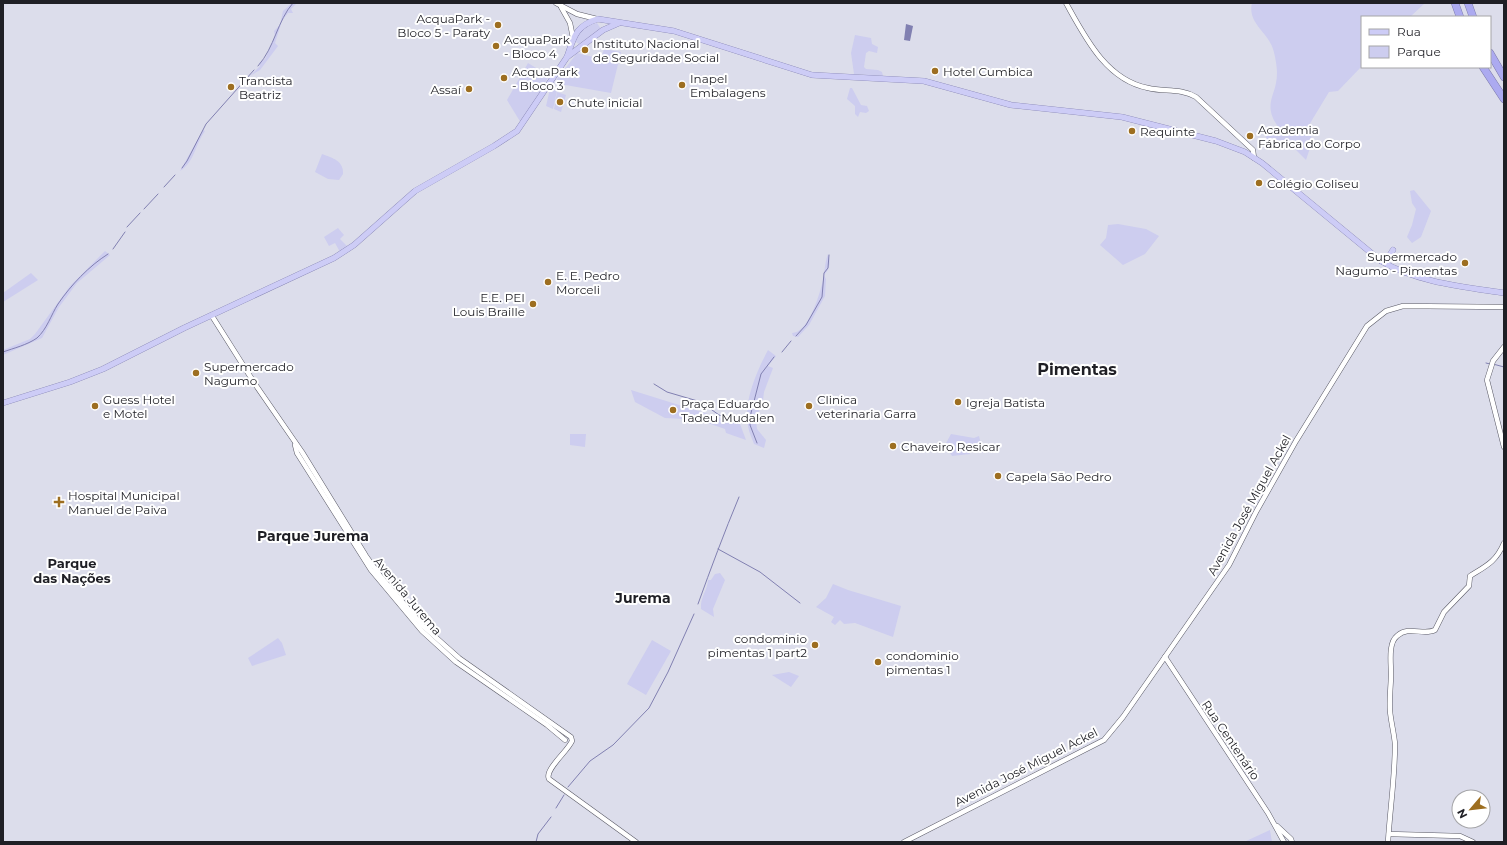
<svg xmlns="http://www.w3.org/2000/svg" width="1507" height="845" font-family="Montserrat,sans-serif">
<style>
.green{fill:#cdcdef}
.water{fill:#8180b1}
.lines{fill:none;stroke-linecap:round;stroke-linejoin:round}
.stream{stroke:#8180b1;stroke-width:1}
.minor-casing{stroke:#595965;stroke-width:5.5}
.major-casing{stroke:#7b79a9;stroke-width:6}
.highway-casing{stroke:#7b79a9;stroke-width:8}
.minor{stroke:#fff;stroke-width:4.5}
.major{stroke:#cdccf6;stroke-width:5.5}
.highway{stroke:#acaaf0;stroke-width:7}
.poi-dot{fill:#9d6e20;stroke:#fff;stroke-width:1.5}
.labels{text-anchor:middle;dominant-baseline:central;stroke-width:4;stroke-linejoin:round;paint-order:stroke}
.poi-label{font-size:12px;fill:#1f1f25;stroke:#fff;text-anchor:start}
.street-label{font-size:12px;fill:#1f1f25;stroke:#fff}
.neighbourhood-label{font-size:13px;font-weight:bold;fill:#1f1f25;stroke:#fff}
.quarter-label{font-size:14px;font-weight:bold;fill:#1f1f25;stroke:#fff}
.district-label{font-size:16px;font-weight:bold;fill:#1f1f25;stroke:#fff}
</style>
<rect width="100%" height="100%" fill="#dcddeb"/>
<g class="green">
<polygon points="292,3 297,3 291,9 293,13 288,13 282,21 275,43 278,46 260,70 250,76 260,66 259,63 265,59 275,36 274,31 280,25 283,11"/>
<path d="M 1252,3 L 1425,3 L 1410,17 L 1362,17 L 1362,66 L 1338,91 L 1329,92 L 1309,125 L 1312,142 L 1306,160 L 1287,141 L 1270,149 L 1264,146 L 1268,130 L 1278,131 L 1279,128 C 1261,103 1277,97 1277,73 C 1277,66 1275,55 1273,49 C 1268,32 1247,23 1252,3 Z"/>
<path d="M 597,23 L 601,29 L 579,44 L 576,42 C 575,31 588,25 597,23 Z"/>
<polygon points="855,35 871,38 872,44 878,47 877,53 869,51 866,53 864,67 866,69 878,70 882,72 883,76 854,74 851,53"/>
<polygon points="604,49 621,52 611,93 554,83 577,53 601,59"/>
<polygon points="528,63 549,76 521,123 507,100"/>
<polygon points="850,88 852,88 861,105 867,106 869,111 866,113 860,112 858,117 855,114 855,106 847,99"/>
<polygon points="550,89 557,91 553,109 546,106"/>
<polygon points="557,92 566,95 561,112 554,109"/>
<path d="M 203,130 L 205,131 C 195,145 194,163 180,171 Z"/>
<path d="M 322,154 C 333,158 344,161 343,174 L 339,180 L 328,179 L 315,172 Z"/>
<polygon points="1414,190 1431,211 1421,237 1412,243 1407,237 1412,225 1416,209 1412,203 1410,191"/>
<polygon points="1118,224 1146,229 1159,236 1145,254 1123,265 1100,245 1106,238 1108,225"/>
<polygon points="338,228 344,235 340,239 347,246 340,252 335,243 329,246 324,237"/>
<polygon points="105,251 110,255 77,283 59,307 42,338 3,355 3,350 30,339 35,334 70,286"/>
<path d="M 828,254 C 831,262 830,269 824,275 L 826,279 L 825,296 L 809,325 L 798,337 L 793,336 L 792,333 C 808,333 819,296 822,284 C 825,274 824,265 828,254 Z"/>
<polygon points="31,273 38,280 3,302 3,293"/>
<path d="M 768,350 L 776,356 L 768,366 L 773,368 L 764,392 L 763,400 L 756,420 L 757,429 L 766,440 L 764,448 L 754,444 C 752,438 749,433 748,426 C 743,402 757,371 768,350 Z"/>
<polygon points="631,390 740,424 746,440 726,433 725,429 699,420 694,422 684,419 665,418 635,402"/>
<polygon points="570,434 586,434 585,447 570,445"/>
<polygon points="951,434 974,438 979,436 983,453 979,453 975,445 966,447 970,454 952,456 945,445"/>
<path d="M 720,573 L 725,580 L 713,609 L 714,617 L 701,609 C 700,597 707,592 708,580 L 711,580 L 715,574 Z"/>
<polygon points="833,584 848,590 901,606 893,637 855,623 844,624 840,620 835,625 831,622 834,617 816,607 826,598"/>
<polygon points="278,638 282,643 286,655 252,666 248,658"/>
<polygon points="652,640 671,651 646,695 627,684"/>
<polygon points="789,672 799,676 791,687 772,675"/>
<polygon points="1270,830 1272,842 1244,842"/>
</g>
<polygon class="water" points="906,24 913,26 910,41 904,40"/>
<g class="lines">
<g class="stream">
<path d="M 258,66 C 275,47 277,21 293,3"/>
<polyline points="182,168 187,161 206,124 254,70"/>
<polyline points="164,187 175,175"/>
<polyline points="144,209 158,194"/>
<polyline points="127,227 140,213"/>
<polyline points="113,249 125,232"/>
<polyline points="796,336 806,325 822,297 824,273 828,268 829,255"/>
<path d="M 3,352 C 14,348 27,345 37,338 C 47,329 51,315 58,304 C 71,285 89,266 108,254"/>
<polyline points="782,352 791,341"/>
<polyline points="1486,363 1490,364"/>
<polyline points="1493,364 1504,367"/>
<polyline points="654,384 667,392 701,402 719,415 741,422"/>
<polyline points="757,443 750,425 751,413 761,374 774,357"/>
<polyline points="718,549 760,572 800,603"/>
<path d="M 698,604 C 711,568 724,533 739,497"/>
<polyline points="568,787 590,761 613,745 649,708 668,672 694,614"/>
<polyline points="556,808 564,795"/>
<polyline points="536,842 538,834 551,817"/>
</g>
<g class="minor-casing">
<g id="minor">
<polyline points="556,3 577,14 597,19"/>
<path d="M 1066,3 C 1085,37 1106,80 1148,88 C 1164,92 1181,88 1196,97 L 1253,150 L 1254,158"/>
<polyline points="561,7 570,23 573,38"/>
<path d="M 212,316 L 255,384 L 302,452 L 366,556 L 381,577 L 423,626 L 459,658 L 571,737 L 572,741 C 568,751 544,770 549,779 L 636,842"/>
<polyline points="1504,347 1493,361 1487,380 1504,447"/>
<polyline points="295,445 297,453 371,570 422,631 456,662 547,725 565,740"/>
<polyline points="1165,657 1268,813 1284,842"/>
<polyline points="1277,826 1291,839 1292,842"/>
<polyline points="1389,834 1460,836 1473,842"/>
<polyline points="904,842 1104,740 1123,717 1229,565 1256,512 1296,441 1367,326 1386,311 1403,306 1504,307"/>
<path d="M 1388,842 C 1390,809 1395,777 1395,744 C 1394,733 1391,722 1390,711 C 1389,698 1391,686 1391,674 C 1391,663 1388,643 1397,636 C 1409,625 1423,636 1435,630 L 1444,612 L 1469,586 L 1470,576 C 1486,566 1496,562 1504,543"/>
</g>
</g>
<g class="major-casing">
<g id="major">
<path d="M 567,57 C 574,37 575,26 598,19 L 674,31 L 812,75 L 924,81 L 1011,105 L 1122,117 L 1216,141 L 1245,152 L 1262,163 L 1381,261 C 1415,282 1465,287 1504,293"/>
<polyline points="1381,261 1388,258 1393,250"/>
<polyline points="3,403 70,382 103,369 184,328 334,258 354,245 415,191 494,146 517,131 567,57 603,30 619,23"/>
</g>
</g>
<g class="highway-casing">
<g id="highway">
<polyline points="1455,3 1460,17"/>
<polyline points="1468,3 1473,17"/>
<polyline points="1490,53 1504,77"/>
<polyline points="1483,67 1504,99"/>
</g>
</g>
<use href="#minor" class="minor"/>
<use href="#major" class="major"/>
<use href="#highway" class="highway"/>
</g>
<g class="poi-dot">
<circle cx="498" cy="25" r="4"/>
<circle cx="496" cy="46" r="4"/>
<circle cx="585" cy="50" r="4"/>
<circle cx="935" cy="71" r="4"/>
<circle cx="504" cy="78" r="4"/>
<circle cx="682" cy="85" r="4"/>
<circle cx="231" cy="87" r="4"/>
<circle cx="469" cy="89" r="4"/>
<circle cx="560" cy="102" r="4"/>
<circle cx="1132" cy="131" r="4"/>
<circle cx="1250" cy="136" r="4"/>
<circle cx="1259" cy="183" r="4"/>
<circle cx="1465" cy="263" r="4"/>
<circle cx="548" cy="282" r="4"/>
<circle cx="533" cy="304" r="4"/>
<circle cx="196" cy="373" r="4"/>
<circle cx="958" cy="402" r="4"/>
<circle cx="95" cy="406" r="4"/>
<circle cx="809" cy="406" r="4"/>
<circle cx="673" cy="410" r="4"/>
<circle cx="893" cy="446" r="4"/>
<circle cx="998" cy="476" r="4"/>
<path d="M57 496h4v4h4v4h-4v4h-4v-4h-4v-4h4z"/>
<circle cx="815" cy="645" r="4"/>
<circle cx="878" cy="662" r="4"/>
</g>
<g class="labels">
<g class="poi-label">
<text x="490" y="18" text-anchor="end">AcquaPark -<tspan x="490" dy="14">Bloco 5 - Paraty</tspan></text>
<text x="504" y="39">AcquaPark<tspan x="504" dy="14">- Bloco 4</tspan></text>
<text x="593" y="43">Instituto Nacional<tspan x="593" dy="14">de Seguridade Social</tspan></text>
<text x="512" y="71">AcquaPark<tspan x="512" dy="14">- Bloco 3</tspan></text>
<text x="943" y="71">Hotel Cumbica</text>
<text x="690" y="78">Inapel<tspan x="690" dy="14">Embalagens</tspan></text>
<text x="239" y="80">Trancista<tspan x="239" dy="14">Beatriz</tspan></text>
<text x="461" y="89" text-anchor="end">Assaí</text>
<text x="568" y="102">Chute inicial</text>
<text x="1258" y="129">Academia<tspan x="1258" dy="14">Fábrica do Corpo</tspan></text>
<text x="1140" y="131">Requinte</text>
<text x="1267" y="183">Colégio Coliseu</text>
<text x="1457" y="256" text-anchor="end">Supermercado<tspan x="1457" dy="14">Nagumo - Pimentas</tspan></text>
<text x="556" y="275">E. E. Pedro<tspan x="556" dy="14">Morceli</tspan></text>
<text x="525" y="297" text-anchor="end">E.E. PEI<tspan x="525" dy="14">Louis Braille</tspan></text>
<text x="204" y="366">Supermercado<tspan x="204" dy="14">Nagumo</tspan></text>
<text x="103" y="399">Guess Hotel<tspan x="103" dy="14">e Motel</tspan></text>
<text x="817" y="399">Clinica<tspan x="817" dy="14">veterinaria Garra</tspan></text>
<text x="966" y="402">Igreja Batista</text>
<text x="681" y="403">Praça Eduardo<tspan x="681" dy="14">Tadeu Mudalen</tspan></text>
<text x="901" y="446">Chaveiro Resicar</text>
<text x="1006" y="476">Capela São Pedro</text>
<text x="68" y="495">Hospital Municipal<tspan x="68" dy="14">Manuel de Paiva</tspan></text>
<text x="807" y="638" text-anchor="end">condominio<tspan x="807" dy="14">pimentas 1 part2</tspan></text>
<text x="886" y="655">condominio<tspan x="886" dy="14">pimentas 1</tspan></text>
</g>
<g class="street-label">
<text transform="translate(1249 505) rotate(-61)">Avenida José Miguel Ackel</text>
<text transform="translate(408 596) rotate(50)">Avenida Jurema</text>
<text transform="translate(1231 740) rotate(56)">Rua Centenário</text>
<text transform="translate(1026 767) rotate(-27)">Avenida José Miguel Ackel</text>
</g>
<g class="neighbourhood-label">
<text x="72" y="563">Parque<tspan x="72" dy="15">das Nações</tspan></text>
</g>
<g class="quarter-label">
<text x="313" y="536">Parque Jurema</text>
<text x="643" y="598">Jurema</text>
</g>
<g class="district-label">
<text x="1077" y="369">Pimentas</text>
</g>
</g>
<rect width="1507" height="845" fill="none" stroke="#1f1f25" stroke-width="8"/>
<rect x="1361" y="16" width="130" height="52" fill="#ffffff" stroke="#a5a5a8"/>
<rect x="1369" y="29" width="20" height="6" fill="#cdccf6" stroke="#a5a5a8"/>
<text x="1397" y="36" font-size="12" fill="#1f1f25">Rua</text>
<rect x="1369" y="46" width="20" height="12" fill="#cdcdef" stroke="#a5a5a8"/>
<text x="1397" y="56" font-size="12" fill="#1f1f25">Parque</text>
<g transform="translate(1471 809) rotate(242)"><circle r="19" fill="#ffffff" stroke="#a5a5a8"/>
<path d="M0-3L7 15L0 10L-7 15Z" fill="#9d6e20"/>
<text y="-6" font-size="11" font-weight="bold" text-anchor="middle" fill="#1f1f25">N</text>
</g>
</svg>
